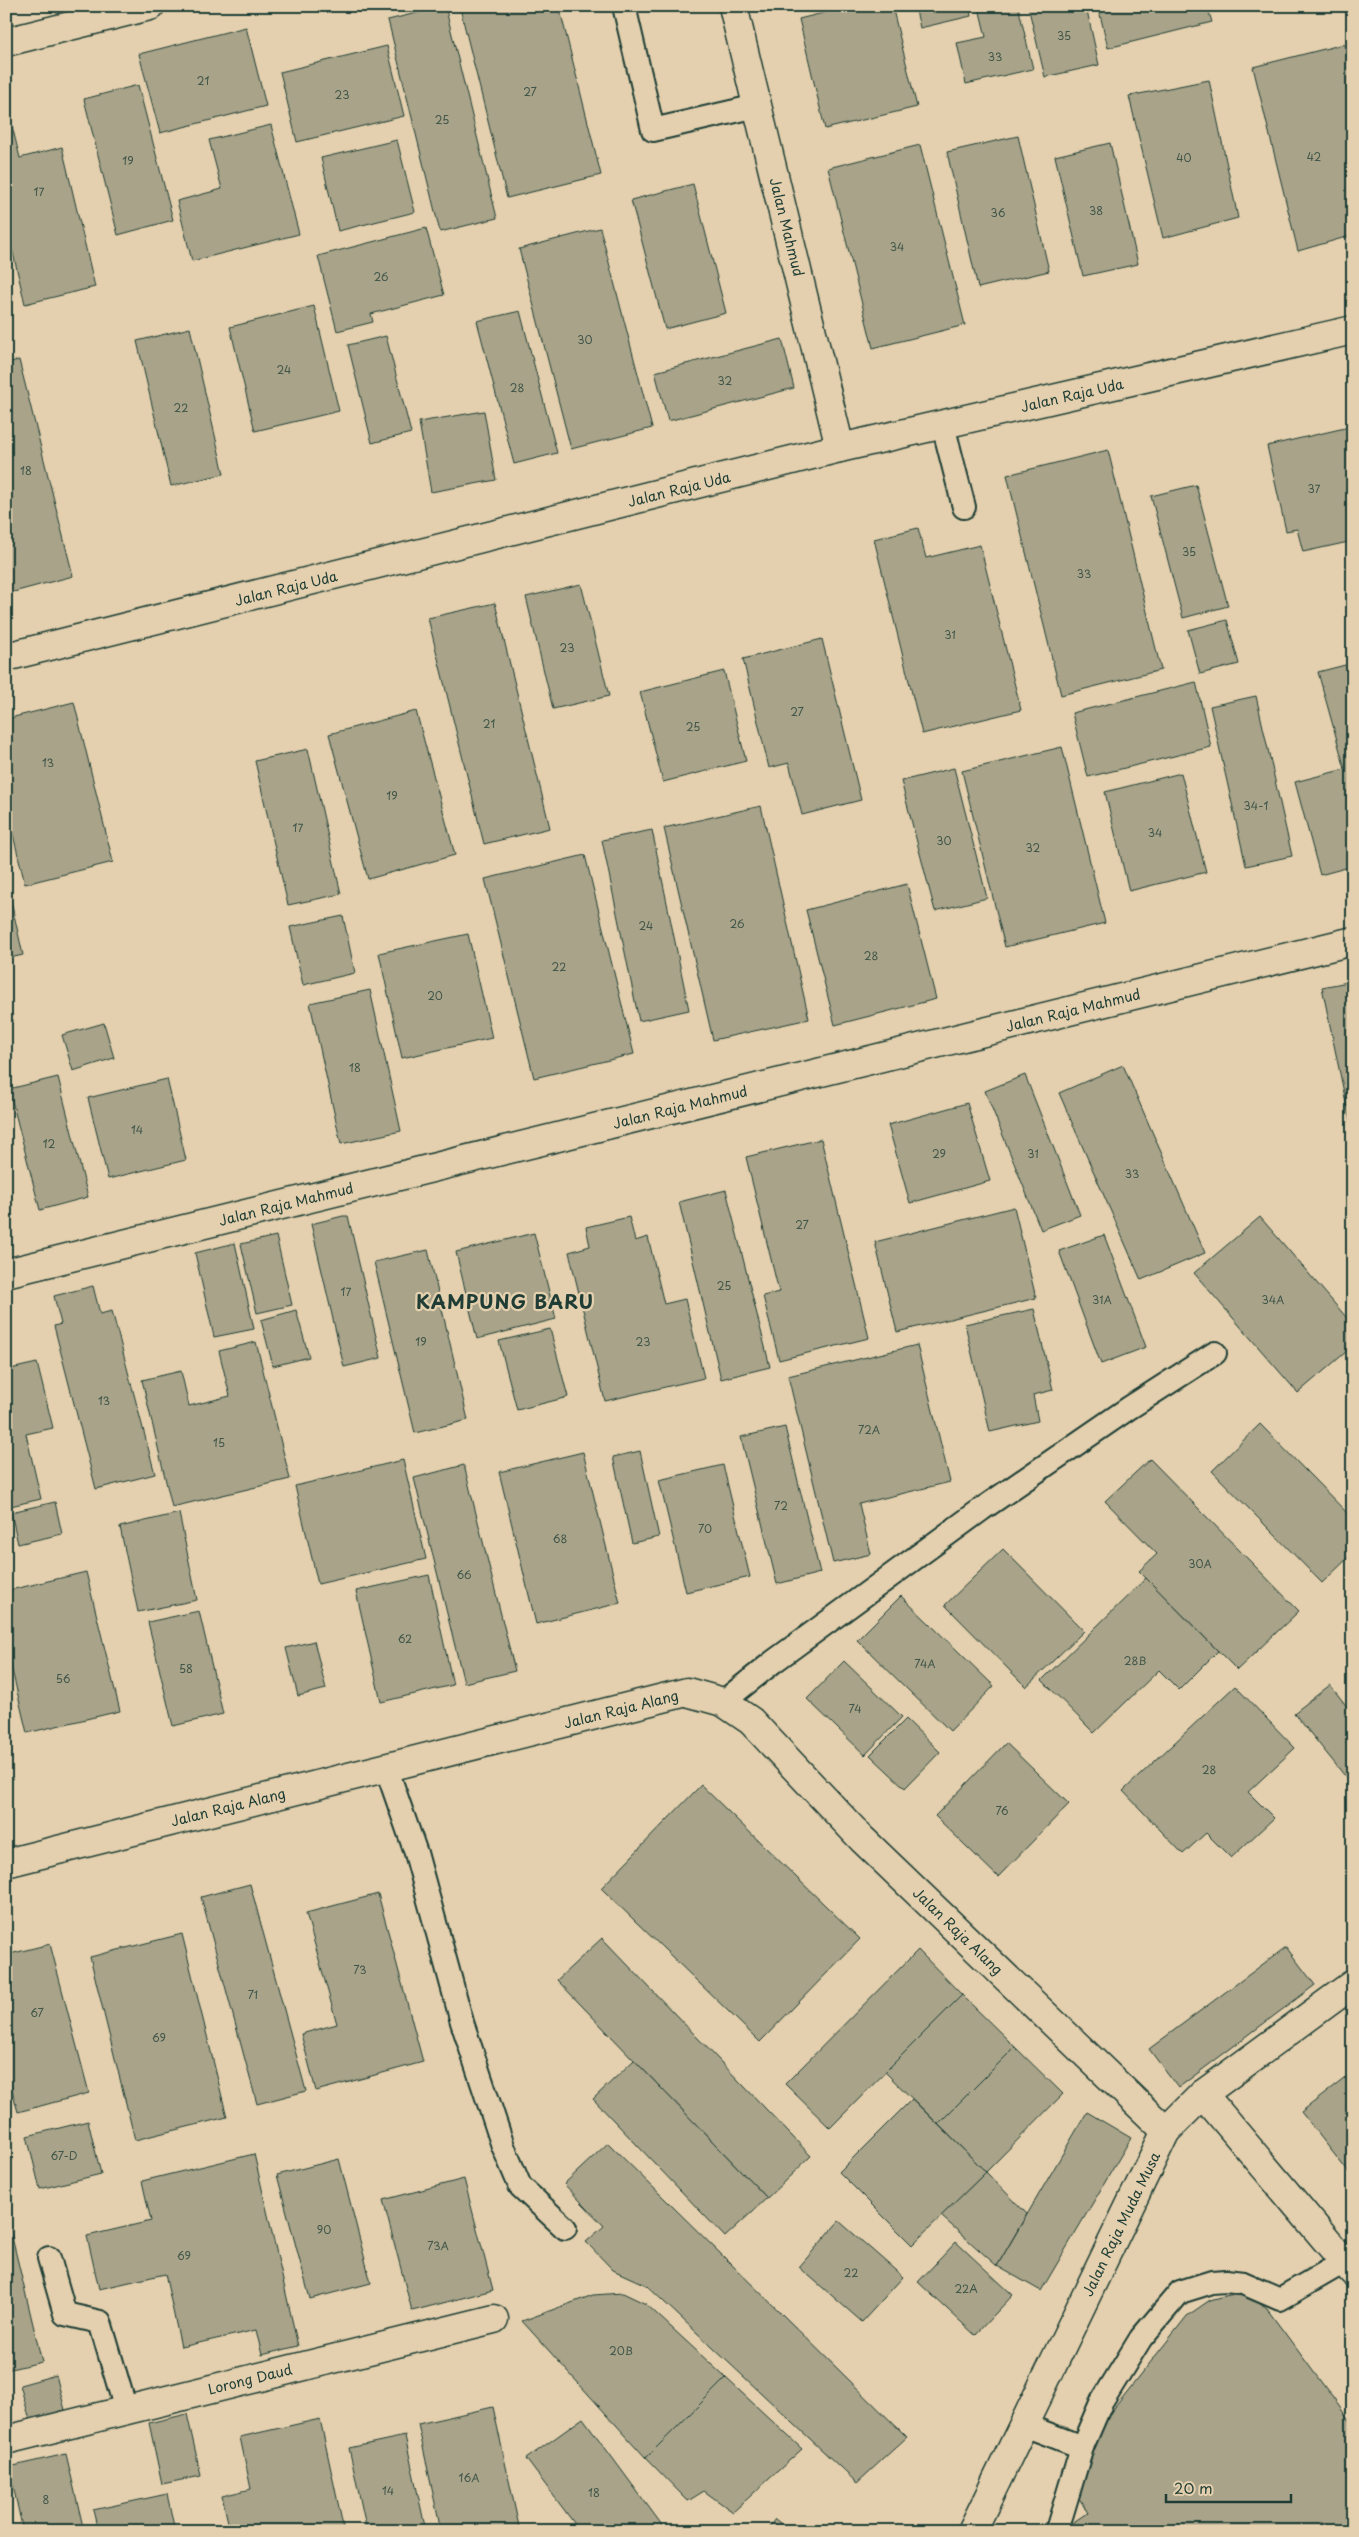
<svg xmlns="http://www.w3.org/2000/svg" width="1359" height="2537" font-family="'Playpen Sans',sans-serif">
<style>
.building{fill:#a8a389;stroke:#1f3d34}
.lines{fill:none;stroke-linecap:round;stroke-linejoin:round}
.service-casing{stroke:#1f3d34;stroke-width:26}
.minor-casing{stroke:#1f3d34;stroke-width:31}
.tertiary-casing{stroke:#1f3d34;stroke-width:31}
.service{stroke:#e4d0ae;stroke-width:22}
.minor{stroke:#e4d0ae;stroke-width:28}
.tertiary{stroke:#e4d0ae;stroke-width:28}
.labels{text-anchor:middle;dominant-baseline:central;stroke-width:4.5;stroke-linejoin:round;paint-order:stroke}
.number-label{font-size:11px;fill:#415649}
.street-label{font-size:14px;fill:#1f3d34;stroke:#e4d0ae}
.district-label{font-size:19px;font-weight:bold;letter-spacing:1px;fill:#1f3d34;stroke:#e4d0ae}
</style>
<rect width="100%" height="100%" fill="#e4d0ae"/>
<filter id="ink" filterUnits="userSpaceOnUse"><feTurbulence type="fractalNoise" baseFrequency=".02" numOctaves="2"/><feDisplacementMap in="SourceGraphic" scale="10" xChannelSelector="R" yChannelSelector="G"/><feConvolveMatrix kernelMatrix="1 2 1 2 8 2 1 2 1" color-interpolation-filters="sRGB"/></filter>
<g filter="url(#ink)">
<g class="building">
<polygon points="445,6 497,218 440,232 388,20"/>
<polygon points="466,6 559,6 601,175 507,198 460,8"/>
<polygon points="851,6 892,6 917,107 825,129 799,19"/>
<polygon points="915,6 969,6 971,16 920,28"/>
<polygon points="987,6 1018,6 1033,69 966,84 957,43 986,37 979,8"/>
<polygon points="1028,6 1086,6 1099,65 1045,77"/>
<polygon points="1098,6 1207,6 1212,22 1108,48"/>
<polygon points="246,27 266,106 160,133 139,54"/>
<polygon points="1344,44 1353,77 1353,235 1298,251 1253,67"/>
<polygon points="387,46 404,116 297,142 280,72"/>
<polygon points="1209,80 1238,218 1163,238 1129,96"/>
<polygon points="138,85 173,220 118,235 84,99"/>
<polygon points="7,106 20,158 62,147 95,287 25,304 6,223"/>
<polygon points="271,125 299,234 192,261 177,201 222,189 209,140"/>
<polygon points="1018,136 1049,271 978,288 947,152"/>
<polygon points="397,140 415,212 338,231 321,158"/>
<polygon points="1110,143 1138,264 1083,276 1055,156"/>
<polygon points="920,145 965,325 873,348 828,168"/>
<polygon points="693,184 726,313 665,329 631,200"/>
<polygon points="426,228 444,295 371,314 373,322 337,331 318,256"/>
<polygon points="600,228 652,428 571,449 519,249"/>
<polygon points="314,306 339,411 255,431 230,327"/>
<polygon points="520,311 557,453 514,464 477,321"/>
<polygon points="190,328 224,474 171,486 137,341"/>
<polygon points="386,336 411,433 372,443 348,345"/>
<polygon points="782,339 794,388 668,421 655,372"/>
<polygon points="19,360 73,576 6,594 6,363"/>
<polygon points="484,411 496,480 431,492 419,422"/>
<polygon points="1349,427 1353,444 1353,541 1303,552 1297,529 1286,531 1267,446"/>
<polygon points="1108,450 1161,670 1061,695 1007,475"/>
<polygon points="1196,485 1228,606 1183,618 1151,496"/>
<polygon points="918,528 926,558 980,545 1021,710 922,734 874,539"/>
<polygon points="581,584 609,696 553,709 526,597"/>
<polygon points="495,603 550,828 484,844 428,618"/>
<polygon points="1227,620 1239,664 1200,674 1188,630"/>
<polygon points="822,639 861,800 802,815 789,763 769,768 743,659"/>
<polygon points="1353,663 1353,866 1320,875 1295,782 1345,769 1318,672"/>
<polygon points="724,671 746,761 663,782 640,692"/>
<polygon points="1196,682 1211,747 1088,777 1072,713"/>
<polygon points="1256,696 1292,856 1246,866 1210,706"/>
<polygon points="74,702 113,862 25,884 6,806 6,719"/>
<polygon points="416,711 455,855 368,879 329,734"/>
<polygon points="1062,747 1105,923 1005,947 962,771"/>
<polygon points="308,749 341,894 288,905 255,761"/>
<polygon points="954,768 987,898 935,911 901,781"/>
<polygon points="1181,773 1206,872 1129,891 1105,792"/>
<polygon points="761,806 809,1019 713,1040 664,828"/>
<polygon points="652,830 689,1010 639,1021 602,840"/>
<polygon points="585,855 634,1054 534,1078 485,879"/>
<polygon points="6,879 23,955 6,959"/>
<polygon points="907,884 936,999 835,1025 806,910"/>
<polygon points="343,916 355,973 303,985 290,927"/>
<polygon points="468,934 492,1038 402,1058 379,953"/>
<polygon points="1353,981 1353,1136 1322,987"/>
<polygon points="370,990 401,1131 341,1144 310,1003"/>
<polygon points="104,1023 114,1058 73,1071 62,1035"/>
<polygon points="1123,1065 1205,1253 1141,1280 1059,1093"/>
<polygon points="1025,1075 1080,1215 1041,1230 985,1091"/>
<polygon points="58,1077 88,1197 40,1210 9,1089"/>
<polygon points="167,1079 186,1160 108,1179 88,1098"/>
<polygon points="967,1103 990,1181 910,1203 888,1125"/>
<polygon points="821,1139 869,1338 779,1360 763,1296 779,1292 746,1157"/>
<polygon points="726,1190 770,1367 721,1379 679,1202"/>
<polygon points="1014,1207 1036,1298 897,1332 875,1242"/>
<polygon points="343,1216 348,1216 381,1358 344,1367 311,1224"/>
<polygon points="629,1217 635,1241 648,1237 664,1304 685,1299 704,1378 605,1401 569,1252 590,1246 586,1227"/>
<polygon points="1260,1217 1353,1325 1353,1346 1298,1393 1194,1273"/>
<polygon points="534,1233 556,1319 477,1339 456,1252"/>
<polygon points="1104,1235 1146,1347 1101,1364 1059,1251"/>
<polygon points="276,1236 292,1305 257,1313 241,1244"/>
<polygon points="235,1243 254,1329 214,1337 195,1253"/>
<polygon points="428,1250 468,1420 415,1433 374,1262"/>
<polygon points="93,1286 100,1314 112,1311 155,1474 96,1489 54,1326 61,1324 54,1296"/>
<polygon points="1034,1309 1053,1390 1033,1395 1038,1421 990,1432 965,1324"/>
<polygon points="296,1310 309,1357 273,1366 261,1320"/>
<polygon points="550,1329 568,1397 517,1410 499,1341"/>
<polygon points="256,1342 290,1479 172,1507 142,1380 181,1371 189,1406 230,1396 219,1351"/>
<polygon points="917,1345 950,1482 859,1504 871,1554 833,1563 788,1376"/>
<polygon points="37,1363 53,1428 26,1434 41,1499 6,1507 6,1370"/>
<polygon points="1260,1424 1353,1519 1353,1553 1322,1583 1212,1471"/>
<polygon points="785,1427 820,1573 777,1584 741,1437"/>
<polygon points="640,1451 659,1537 632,1543 613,1457"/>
<polygon points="583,1452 620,1603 536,1624 499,1472"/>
<polygon points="1150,1459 1299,1611 1237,1670 1139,1571 1157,1554 1105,1501"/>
<polygon points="403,1460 426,1559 318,1584 295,1486"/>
<polygon points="464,1465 515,1671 464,1683 414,1478"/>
<polygon points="723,1465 750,1577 686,1592 659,1480"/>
<polygon points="55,1502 62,1534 18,1544 11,1512"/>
<polygon points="179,1513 197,1600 138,1612 120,1527"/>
<polygon points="1003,1549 1084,1631 1026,1687 945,1605"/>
<polygon points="86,1572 120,1711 27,1733 6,1645 6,1591"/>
<polygon points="429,1575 453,1685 381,1702 356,1591"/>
<polygon points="1146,1578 1218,1651 1179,1690 1159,1670 1094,1733 1042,1680"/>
<polygon points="901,1596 994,1686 950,1731 857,1640"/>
<polygon points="199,1611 223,1714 173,1726 148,1622"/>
<polygon points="314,1641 326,1689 298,1696 286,1648"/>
<polygon points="844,1661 902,1717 865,1755 807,1699"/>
<polygon points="1330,1685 1353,1714 1353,1786 1294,1713"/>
<polygon points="1235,1686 1295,1748 1248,1792 1274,1818 1231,1858 1206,1833 1183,1854 1123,1791"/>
<polygon points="906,1719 940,1752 905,1788 870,1755"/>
<polygon points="1006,1743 1069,1804 998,1877 935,1816"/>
<polygon points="701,1785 860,1939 760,2042 601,1888"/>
<polygon points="250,1884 306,2091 257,2104 201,1897"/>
<polygon points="378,1894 423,2062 316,2091 301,2034 337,2024 306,1913"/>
<polygon points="182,1934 227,2117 135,2140 90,1957"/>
<polygon points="602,1938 811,2156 767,2198 557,1980"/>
<polygon points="50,1944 89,2093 18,2112 6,2068 6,1955"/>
<polygon points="1286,1947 1315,1985 1178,2088 1149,2049"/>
<polygon points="918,1950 962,1995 830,2128 785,2084"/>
<polygon points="962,1995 1015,2047 938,2124 885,2072"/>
<polygon points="1015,2047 1063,2094 986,2172 938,2124"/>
<polygon points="634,2060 767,2198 725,2237 593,2099"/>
<polygon points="1353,2072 1353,2178 1301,2112"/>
<polygon points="912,2099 986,2172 912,2245 839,2172"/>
<polygon points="1087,2112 1131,2138 1041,2291 997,2266"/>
<polygon points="88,2121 101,2174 40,2189 27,2136"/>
<polygon points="608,2143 907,2437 857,2483 646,2285 613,2270 586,2242 604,2226 564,2184"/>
<polygon points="254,2154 298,2346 262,2355 256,2330 181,2347 165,2274 99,2289 87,2236 151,2221 142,2181"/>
<polygon points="339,2159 371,2283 310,2299 277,2175"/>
<polygon points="986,2172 1027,2214 997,2266 941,2216"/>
<polygon points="464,2179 493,2290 412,2311 383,2200"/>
<polygon points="6,2212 42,2362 6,2370"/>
<polygon points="839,2221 903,2277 862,2322 799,2267"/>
<polygon points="956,2242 1013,2295 975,2335 918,2282"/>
<polygon points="623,2293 646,2304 726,2378 646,2458 522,2321 593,2295"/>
<polygon points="1229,2295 1249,2296 1267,2309 1353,2425 1353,2531 1061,2531 1088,2513 1077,2495 1089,2440 1187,2316 1210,2300"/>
<polygon points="56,2375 65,2410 30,2420 20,2385"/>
<polygon points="726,2378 802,2449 733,2512 704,2491 688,2501 646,2458"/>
<polygon points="493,2407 520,2531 441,2531 418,2424"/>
<polygon points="187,2414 201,2476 162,2484 149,2423"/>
<polygon points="583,2418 662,2525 654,2531 580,2531 526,2459"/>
<polygon points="320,2419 344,2531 230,2531 222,2496 251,2489 240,2437"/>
<polygon points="405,2436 426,2531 367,2531 349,2448"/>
<polygon points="66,2454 84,2531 23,2531 9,2467"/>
<polygon points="167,2494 175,2531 98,2531 93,2510"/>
<polygon points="775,2519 790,2531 766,2531"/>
</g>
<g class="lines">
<g class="service-casing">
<g id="service">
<polyline points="624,6 653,130 757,106"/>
<polyline points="943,425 964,507"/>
<polyline points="723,1702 773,1662 982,1509 1129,1408 1215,1353"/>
<polyline points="386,1767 416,1853 462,2022 503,2146 520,2186 565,2228"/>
<polyline points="49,2258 65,2314 100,2322 126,2410"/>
<polyline points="1024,2425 1082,2447 1101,2403 1141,2338 1180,2292 1212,2282 1226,2281 1243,2283 1280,2299 1344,2262"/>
<polyline points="1057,2530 1082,2447"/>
</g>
</g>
<g class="minor-casing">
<g id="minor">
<polyline points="733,6 840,448"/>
<polyline points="6,42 150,6"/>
<polyline points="6,1273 1353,941"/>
<polyline points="6,1863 687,1692 723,1702 751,1721 862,1839 1166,2131"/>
<polyline points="1203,2094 1353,2272"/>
<polyline points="6,2440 494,2319"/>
<polyline points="972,2531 1166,2131 1203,2094 1353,1984"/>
</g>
</g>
<g class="tertiary-casing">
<polyline id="tertiary" points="6,657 840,448 1353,330"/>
</g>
<use href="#service" class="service"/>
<use href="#minor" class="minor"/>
<use href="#tertiary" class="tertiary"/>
</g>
</g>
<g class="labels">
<g class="number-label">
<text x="1064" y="35">35</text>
<text x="995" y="56">33</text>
<text x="203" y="80">21</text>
<text x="530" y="91">27</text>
<text x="342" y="94">23</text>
<text x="442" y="119">25</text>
<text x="1314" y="156">42</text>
<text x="1184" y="157">40</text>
<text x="128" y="160">19</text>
<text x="39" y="191">17</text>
<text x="1096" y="210">38</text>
<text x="998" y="212">36</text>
<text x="897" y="246">34</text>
<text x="381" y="276">26</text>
<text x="585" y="339">30</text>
<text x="284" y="369">24</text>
<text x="725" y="380">32</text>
<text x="517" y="387">28</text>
<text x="181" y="407">22</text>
<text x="26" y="470">18</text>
<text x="1314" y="488">37</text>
<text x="1189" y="551">35</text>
<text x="1084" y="573">33</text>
<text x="950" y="634">31</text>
<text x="567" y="647">23</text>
<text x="797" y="711">27</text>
<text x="489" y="723">21</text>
<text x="693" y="726">25</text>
<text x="48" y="762">13</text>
<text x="392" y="795">19</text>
<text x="1256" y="805">34-1</text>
<text x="298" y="827">17</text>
<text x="1155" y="832">34</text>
<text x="944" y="840">30</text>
<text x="1033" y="847">32</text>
<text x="737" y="923">26</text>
<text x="646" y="925">24</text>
<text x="871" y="955">28</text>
<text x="559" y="966">22</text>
<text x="435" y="995">20</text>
<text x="355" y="1067">18</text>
<text x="137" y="1129">14</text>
<text x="49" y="1143">12</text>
<text x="939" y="1153">29</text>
<text x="1033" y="1153">31</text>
<text x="1132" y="1173">33</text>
<text x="802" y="1224">27</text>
<text x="724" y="1285">25</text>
<text x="346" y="1291">17</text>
<text x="1102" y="1299">31A</text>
<text x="1273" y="1299">34A</text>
<text x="421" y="1341">19</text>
<text x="643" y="1341">23</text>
<text x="104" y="1400">13</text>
<text x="869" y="1429">72A</text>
<text x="219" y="1442">15</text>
<text x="781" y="1505">72</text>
<text x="705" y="1528">70</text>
<text x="560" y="1538">68</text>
<text x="1200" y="1563">30A</text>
<text x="464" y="1574">66</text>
<text x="405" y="1638">62</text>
<text x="1135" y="1660">28B</text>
<text x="925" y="1663">74A</text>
<text x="186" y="1668">58</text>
<text x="63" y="1678">56</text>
<text x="855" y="1708">74</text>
<text x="1209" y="1769">28</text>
<text x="1002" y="1810">76</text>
<text x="360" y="1969">73</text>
<text x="253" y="1994">71</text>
<text x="37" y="2012">67</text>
<text x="159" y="2037">69</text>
<text x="64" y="2155">67-D</text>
<text x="324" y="2229">90</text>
<text x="438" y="2245">73A</text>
<text x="184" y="2255">69</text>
<text x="851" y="2272">22</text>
<text x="966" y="2288">22A</text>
<text x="621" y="2350">20B</text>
<text x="469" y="2477">16A</text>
<text x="388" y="2490">14</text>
<text x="594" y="2492">18</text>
<text x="46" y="2499">8</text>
</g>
<g class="street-label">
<text transform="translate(787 227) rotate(76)">Jalan Mahmud</text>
<text transform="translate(1072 395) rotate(-13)">Jalan Raja Uda</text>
<text transform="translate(679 489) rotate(-14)">Jalan Raja Uda</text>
<text transform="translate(286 588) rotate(-14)">Jalan Raja Uda</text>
<text transform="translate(1073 1010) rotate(-14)">Jalan Raja Mahmud</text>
<text transform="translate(680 1107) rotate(-14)">Jalan Raja Mahmud</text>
<text transform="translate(286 1204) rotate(-14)">Jalan Raja Mahmud</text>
<text transform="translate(621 1709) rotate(-14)">Jalan Raja Alang</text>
<text transform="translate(228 1807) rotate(-14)">Jalan Raja Alang</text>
<text transform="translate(958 1931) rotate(44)">Jalan Raja Alang</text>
<text transform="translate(1121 2224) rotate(-64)">Jalan Raja Muda Musa</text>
<text transform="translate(250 2379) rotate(-14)">Lorong Daud</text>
</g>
<g class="district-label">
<text x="505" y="1301">KAMPUNG BARU</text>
</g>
</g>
<rect width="1359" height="2537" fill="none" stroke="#e4d0ae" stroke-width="25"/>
<rect x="12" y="12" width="1334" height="2512" fill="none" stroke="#1f3d34" stroke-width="2" filter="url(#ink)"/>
<path d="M1166 2494v8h125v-8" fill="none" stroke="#1f3d34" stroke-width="2.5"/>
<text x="1174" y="2494" font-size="15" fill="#1f3d34" stroke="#e4d0ae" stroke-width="4" paint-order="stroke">20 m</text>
</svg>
